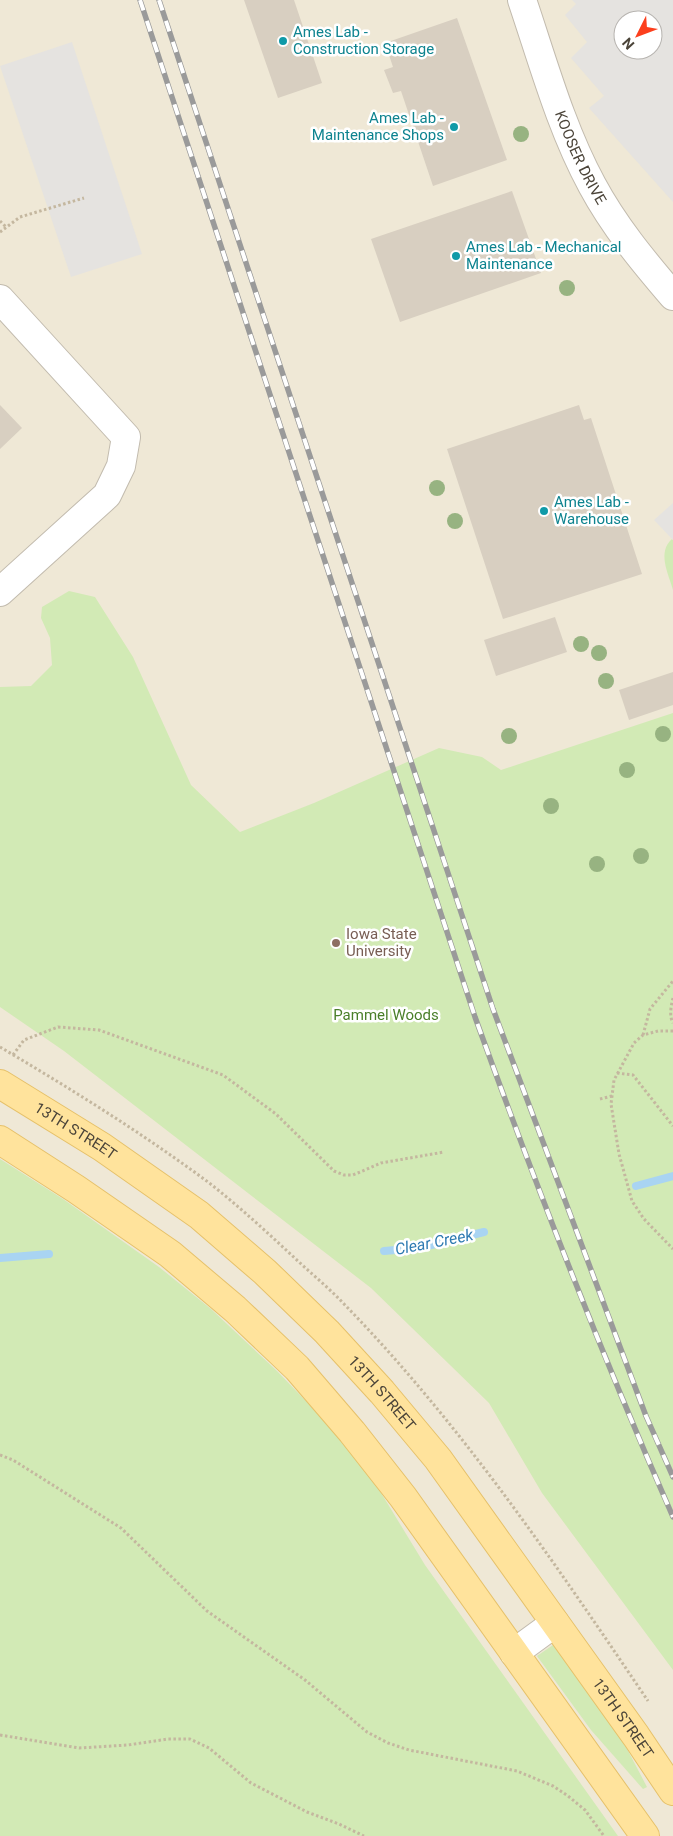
<svg xmlns="http://www.w3.org/2000/svg" width="673" height="1836" font-family="Roboto,sans-serif">
<style>
.education{fill:#efe8d6;fill-rule:evenodd}
.green{fill:#d2eab5}
.parking{fill:#e5e3e0;fill-rule:evenodd}
.lines{fill:none;stroke-linecap:round;stroke-linejoin:round}
.stream{stroke:#a9d4f2;stroke-width:8}
.building{fill:#d8cfc1}
.minor-casing{stroke:#c2bbae;stroke-width:30}
.major-casing{stroke:#e6c16a;stroke-width:30}
.path{stroke:#c4b79f;stroke-width:3;stroke-dasharray:2.5 2.5;stroke-linecap:butt}
.minor{stroke:#fff;stroke-width:28}
.major{stroke:#ffe39c;stroke-width:28}
.rail-casing{stroke:#9a9a9a;stroke-width:5.5}
.rail{stroke:#fff;stroke-width:4;stroke-dasharray:11;stroke-linecap:butt}
.tree{fill:#97b381}
.culture-dot{fill:#0f9aa8;stroke:#fff;stroke-width:2}
.education-dot{fill:#8d6e63;stroke:#fff;stroke-width:2}
.labels{text-anchor:middle;dominant-baseline:central;stroke-width:5;stroke-linejoin:round;paint-order:stroke}
.culture-label{font-size:15px;fill:#0d838f;stroke:#fff;text-anchor:start}
.street-label{font-size:15px;fill:#4b4439;stroke:#fff}
.education-label{font-size:15px;fill:#785e54;stroke:#fff;text-anchor:start}
.park-label{font-size:15px;fill:#4a7f2a;stroke:#fff}
.water-label{font-size:16px;font-style:italic;fill:#2e7ab2;stroke:#fff}
</style>
<rect width="100%" height="100%" fill="#f6f3ec"/>
<path class="education" d="M 0,0 L 673,0 L 673,1836 L 0,1836 ZM 623,20 L 653,20 L 653,50 L 623,50 Z"/>
<g class="green">
<path d="M 672,539 L 673,540 L 673,590 C 668,573 657,552 672,539 Z"/>
<polygon points="69,591 95,597 133,657 191,785 240,832 314,803 439,748 482,757 501,770 673,713 673,1670 542,1493 489,1403 371,1288 64,1051 0,1007 0,687 31,686 52,665 50,638 41,618 42,607"/>
<polygon points="0,1159 63,1199 159,1267 211,1309 277,1371 329,1425 375,1483 425,1565 618,1836 0,1836"/>
<polygon points="553,1645 625,1745 647,1787 643,1789 591,1730 537,1656"/>
</g>
<g class="parking">
<path d="M 572,0 L 673,0 L 673,202 L 589,108 L 604,96 L 571,58 L 587,42 L 565,15 L 576,4 ZM 623,20 L 653,20 L 653,50 L 623,50 Z"/>
<polygon points="72,42 142,254 71,277 0,66"/>
<polygon points="673,503 673,540 654,520"/>
</g>
<g class="lines">
<g class="stream">
<polyline points="636,1186 673,1176"/>
<polyline points="384,1251 419,1248 484,1232"/>
<polyline points="0,1258 49,1254"/>
</g>
</g>
<g class="building">
<polygon points="244,0 294,0 322,83 278,98"/>
<polygon points="457,18 507,160 433,186 401,91 393,93 384,70 393,67 385,43"/>
<polygon points="512,191 541,273 400,322 371,239"/>
<polygon points="0,405 22,428 0,449"/>
<polygon points="579,405 584,420 591,418 642,574 503,619 447,449"/>
<polygon points="555,617 567,652 496,676 484,640"/>
<polygon points="673,672 673,705 629,720 619,690"/>
</g>
<g class="lines">
<g class="minor-casing">
<g id="minor">
<path id="s1" d="M 522,0 C 543,62 561,128 592,185 C 614,226 643,261 673,296"/>
<polyline points="0,299 126,437 121,466 107,495 0,592"/>
<polyline points="514,1653 555,1623"/>
</g>
</g>
<g class="major-casing">
<g id="major">
<path id="s2" d="M 0,1084 L 102,1147 L 199,1215 L 265,1272 L 327,1332 L 382,1392 L 438,1459 L 636,1736 L 673,1791"/>
<polyline points="0,1140 76,1189 170,1254 235,1309 297,1368 352,1432 403,1497 645,1836"/>
</g>
</g>
<g class="path">
<polyline points="0,221 6,227"/>
<polyline points="0,232 20,217 84,198"/>
<path d="M 673,998 C 671,1006 669,1016 673,1023"/>
<polyline points="673,1031 658,1031 643,1035 634,1043 614,1080 611,1104 619,1154 632,1201 644,1219 673,1249"/>
<polyline points="643,1035 650,1009 673,981"/>
<path d="M 0,1047 C 71,1089 142,1133 208,1182 C 240,1207 270,1235 299,1262 C 314,1276 330,1289 344,1304 C 460,1423 555,1563 648,1701"/>
<polyline points="13,1055 24,1040 58,1027 99,1030 223,1075 276,1114 334,1171 344,1175 353,1175 381,1163 444,1152"/>
<polyline points="617,1073 633,1075 673,1126"/>
<polyline points="600,1099 612,1096"/>
<polyline points="0,1455 13,1460 121,1528 207,1611 305,1680 367,1732 388,1743 409,1750 517,1771 553,1786 568,1796 585,1810 604,1836"/>
<polyline points="0,1735 79,1748 128,1745 168,1739 190,1739 209,1748 251,1783 307,1812 339,1824 364,1836"/>
</g>
<use href="#minor" class="minor"/>
<use href="#major" class="major"/>
<g class="rail-casing">
<g id="rail">
<path d="M 140,0 L 475,1017 C 536,1186 601,1353 673,1517"/>
<polyline points="159,0 493,1009 646,1416 673,1477"/>
</g>
</g>
<use href="#rail" class="rail"/>
</g>
<g class="tree">
<circle cx="521" cy="134" r="8"/>
<circle cx="567" cy="288" r="8"/>
<circle cx="437" cy="488" r="8"/>
<circle cx="455" cy="521" r="8"/>
<circle cx="581" cy="644" r="8"/>
<circle cx="599" cy="653" r="8"/>
<circle cx="606" cy="681" r="8"/>
<circle cx="663" cy="734" r="8"/>
<circle cx="509" cy="736" r="8"/>
<circle cx="627" cy="770" r="8"/>
<circle cx="551" cy="806" r="8"/>
<circle cx="641" cy="856" r="8"/>
<circle cx="597" cy="864" r="8"/>
</g>
<g class="culture-dot">
<circle cx="283" cy="41" r="5"/>
<circle cx="454" cy="127" r="5"/>
<circle cx="456" cy="256" r="5"/>
<circle cx="544" cy="511" r="5"/>
</g>
<circle class="education-dot" cx="336" cy="943" r="5"/>
<g class="labels">
<g class="culture-label">
<text x="293" y="32">Ames Lab -<tspan x="293" dy="17">Construction Storage</tspan></text>
<text x="444" y="118" text-anchor="end">Ames Lab -<tspan x="444" dy="17">Maintenance Shops</tspan></text>
<text x="466" y="247">Ames Lab - Mechanical<tspan x="466" dy="17">Maintenance</tspan></text>
<text x="554" y="502">Ames Lab -<tspan x="554" dy="17">Warehouse</tspan></text>
</g>
<g class="street-label">
<text stroke="none"><textPath href="#s1" startOffset="168">KOOSER DRIVE</textPath></text>
<text stroke="none"><textPath href="#s2" startOffset="89">13TH STREET</textPath></text>
<text stroke="none"><textPath href="#s2" startOffset="494">13TH STREET</textPath></text>
<text stroke="none"><textPath href="#s2" startOffset="899">13TH STREET</textPath></text>
</g>
<g class="education-label">
<text x="346" y="934">Iowa State<tspan x="346" dy="17">University</tspan></text>
</g>
<g class="park-label">
<text x="386" y="1015">Pammel Woods</text>
</g>
<g class="water-label">
<text transform="translate(434 1242) rotate(-11)">Clear Creek</text>
</g>
</g>
<g transform="translate(638 35) rotate(228)"><circle r="24" fill="#ffffff" stroke="#b7b4b0"/>
<path d="M0-4L9 19L0 12L-9 19Z" fill="#fc3f1d"/>
<text y="-8" font-size="14" font-weight="bold" text-anchor="middle" fill="#4b4439">N</text>
</g>
</svg>
